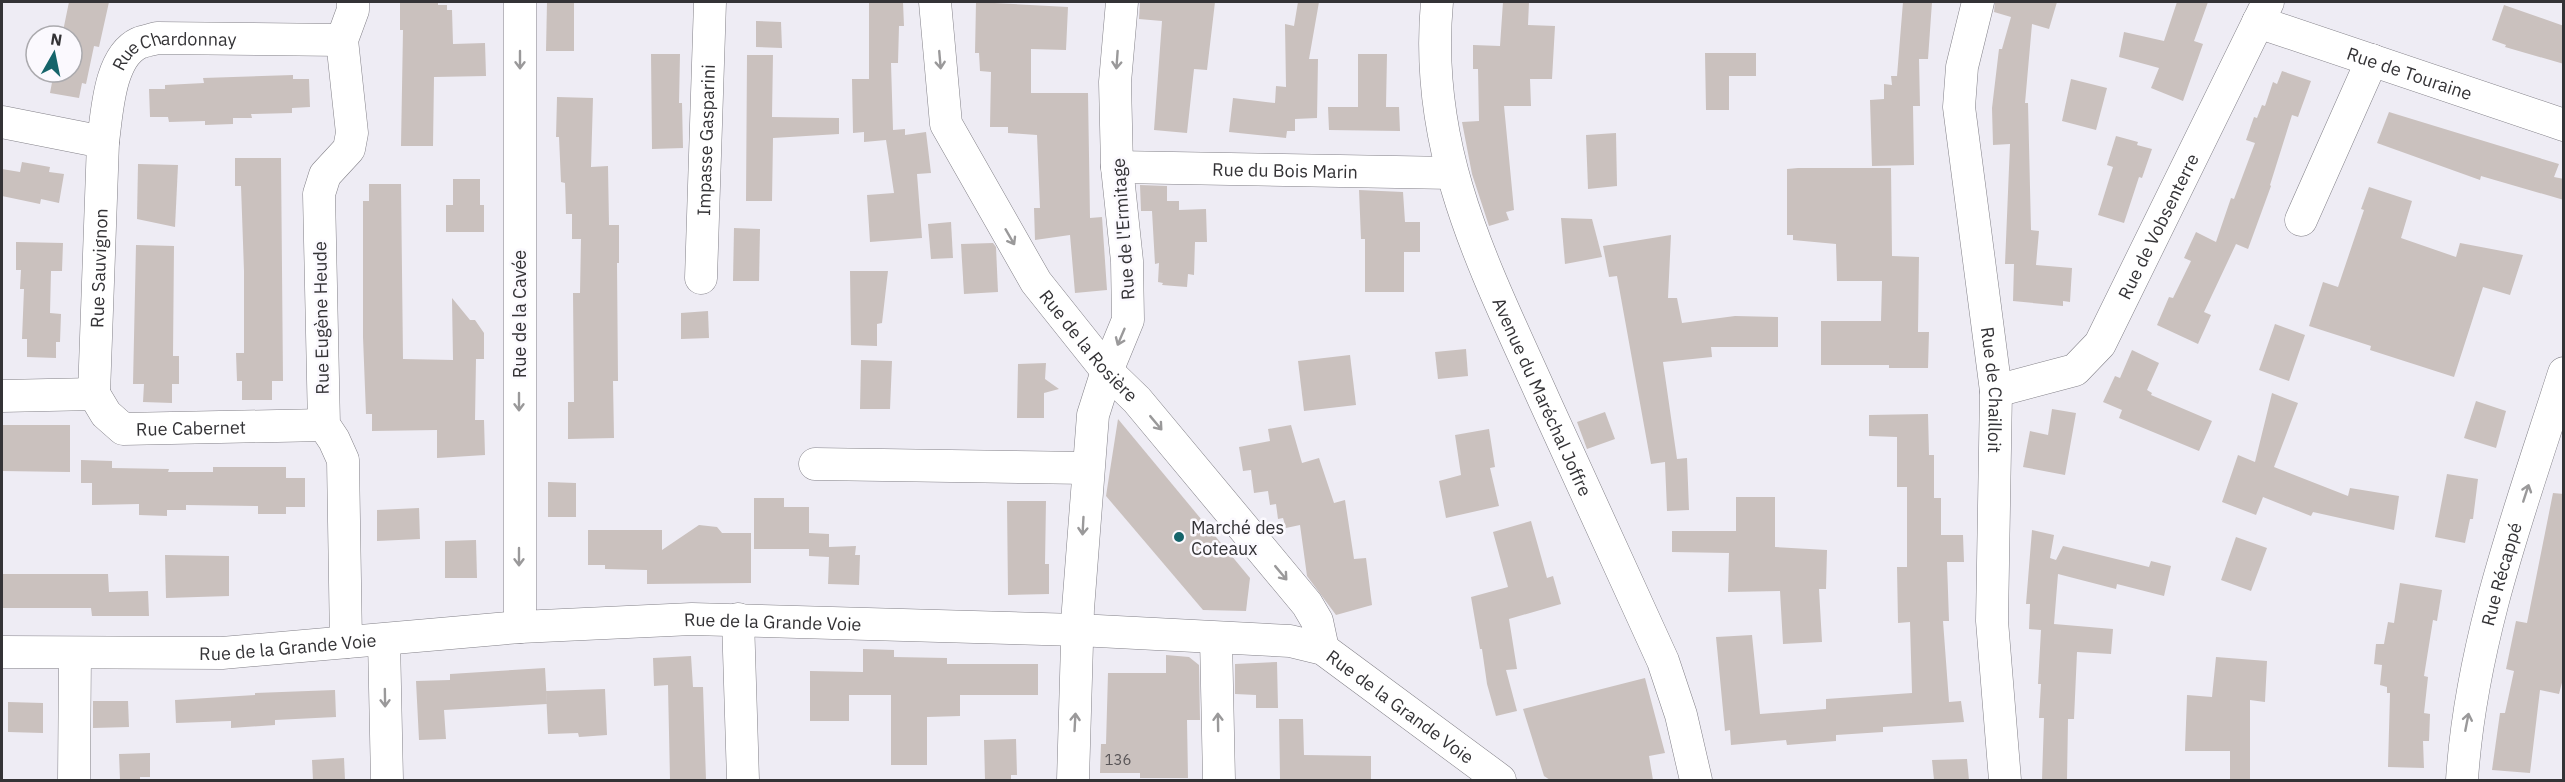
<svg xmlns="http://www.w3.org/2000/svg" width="2565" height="782" font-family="'IBM Plex Sans',sans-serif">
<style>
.building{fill:#cac1be}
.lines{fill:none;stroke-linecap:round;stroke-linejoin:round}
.minor-casing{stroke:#838188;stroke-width:33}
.minor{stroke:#fff;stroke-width:32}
.oneway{stroke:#9a999a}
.poi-dot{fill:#15646a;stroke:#fbf9fe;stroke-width:2}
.labels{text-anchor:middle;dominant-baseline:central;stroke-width:5;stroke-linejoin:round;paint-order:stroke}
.number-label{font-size:15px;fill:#5a5658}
.street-label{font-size:18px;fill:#343336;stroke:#fbf9fe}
.poi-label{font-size:18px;fill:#343336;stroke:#fbf9fe;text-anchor:start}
</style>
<rect width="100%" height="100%" fill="#eeecf4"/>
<g class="building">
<polygon points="69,2 109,2 99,47 94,46 86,84 82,83 79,98 50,93 54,72 72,72 72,36 62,36"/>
<polygon points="400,2 438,2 438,5 447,5 447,10 452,10 453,44 485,43 486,76 434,77 433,146 401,146 403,30 400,30"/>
<polygon points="547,2 574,2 574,51 546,51"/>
<polygon points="869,2 903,2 904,26 899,26 898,63 891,63 893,130 905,129 905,135 926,132 931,173 917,174 922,238 870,242 867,195 894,193 886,140 864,142 864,132 853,133 852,79 869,79"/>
<polygon points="976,2 1068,7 1066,50 1031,49 1031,93 1088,93 1090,218 1102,217 1107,290 1075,293 1070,235 1035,240 1034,208 1040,208 1037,135 1008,133 1008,127 990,127 991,72 980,71 979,53 975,53"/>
<polygon points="1140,2 1215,2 1207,70 1194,69 1187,133 1154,130 1162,21 1139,19"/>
<polygon points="1298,2 1319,2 1309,59 1318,59 1317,118 1295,119 1295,131 1287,131 1286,138 1229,132 1233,98 1275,103 1276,86 1286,87 1285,24 1294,26"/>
<polygon points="1503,2 1529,2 1528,25 1555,26 1552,79 1530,79 1531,106 1504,106 1514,210 1506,212 1509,220 1489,226 1472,174 1462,122 1479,121 1478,69 1473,69 1473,45 1500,46"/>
<polygon points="1903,2 1932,2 1928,59 1919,59 1920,106 1913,106 1914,165 1872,166 1870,100 1884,99 1884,84 1892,85 1891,76 1897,76"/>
<polygon points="1995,2 2057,2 2049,29 2032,24 2025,103 2028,103 2031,230 2039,231 2036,265 2072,268 2070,302 2063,301 2063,306 2013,301 2014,264 2005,264 2010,144 1993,145 1992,108 1999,49 2002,49 2011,17 1994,12"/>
<polygon points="2177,2 2208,2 2194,41 2203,44 2183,101 2151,88 2159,68 2119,57 2124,32 2164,41"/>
<polygon points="2504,5 2564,26 2564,64 2505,47 2506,45 2492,40"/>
<polygon points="756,21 781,22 782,48 756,47"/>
<polygon points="1705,53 1756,53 1756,76 1729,76 1729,110 1706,110"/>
<polygon points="651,54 680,54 679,103 682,103 683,148 652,149"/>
<polygon points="1358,54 1387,54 1386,107 1399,107 1400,131 1329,130 1328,107 1358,107"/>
<polygon points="747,55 773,55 772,117 839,118 839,134 773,138 772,201 746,201"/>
<polygon points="2282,71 2311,81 2298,117 2292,115 2270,185 2271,186 2248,249 2236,244 2204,312 2211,315 2198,344 2157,325 2169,297 2173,298 2191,261 2184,258 2196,232 2216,242 2231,198 2234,199 2255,143 2246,140 2254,117 2257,118 2262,105 2265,106 2273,82 2277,84"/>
<polygon points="293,75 293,79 309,79 310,107 292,108 292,113 251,114 252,118 233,118 233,124 205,125 205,121 169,122 168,117 150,117 149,89 165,89 165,85 204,83 203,78"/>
<polygon points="2071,79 2107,88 2096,130 2062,121"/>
<polygon points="557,97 593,98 591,167 608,166 609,225 619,225 619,263 617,263 618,381 613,381 614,438 568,439 568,402 574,402 573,293 580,293 581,239 572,239 572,214 566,214 565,183 561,182 559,137 556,137"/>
<polygon points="2389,112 2559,164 2554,177 2564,179 2564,200 2481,176 2480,180 2377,143"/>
<polygon points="1616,133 1617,186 1588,189 1586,135"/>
<polygon points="2116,136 2138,142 2137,145 2152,149 2142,178 2139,177 2124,223 2098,215 2113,167 2107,165"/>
<polygon points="235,158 281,158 283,381 272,381 272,400 242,400 242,381 237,381 236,353 244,353 244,271 241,186 235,186"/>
<polygon points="22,162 50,167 49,172 64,174 59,203 41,199 40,204 2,196 2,169 20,172"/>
<polygon points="138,164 178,165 175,227 137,219"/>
<polygon points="1798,168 1891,168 1892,256 1919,257 1918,332 1929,332 1928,368 1889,368 1889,365 1821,365 1821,321 1881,321 1882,281 1837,281 1836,244 1793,240 1793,235 1787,235 1787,169"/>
<polygon points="453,179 480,179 480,205 484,205 484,232 446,232 446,205 453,205"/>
<polygon points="369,184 401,184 403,359 453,360 452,298 470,320 475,320 484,333 484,359 476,359 475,420 484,420 485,455 437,458 437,430 372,431 372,414 366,414 363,337 363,201 369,201"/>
<polygon points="1140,185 1167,186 1167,201 1179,201 1179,210 1206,209 1207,242 1195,242 1194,275 1188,274 1187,287 1162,285 1163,283 1158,282 1159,263 1155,264 1152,211 1141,211"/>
<polygon points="2369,187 2412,201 2401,238 2456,257 2460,243 2523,255 2510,295 2483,287 2454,377 2370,350 2371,346 2309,326 2323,282 2338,287 2364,210 2361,209"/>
<polygon points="1359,190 1403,192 1405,222 1420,222 1420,252 1404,252 1404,292 1365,292 1365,239 1361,239"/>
<polygon points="1561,218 1592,219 1602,257 1565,264"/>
<polygon points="951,222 953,258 931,259 928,224"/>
<polygon points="734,228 760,229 759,281 733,281"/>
<polygon points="1671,235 1668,298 1677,298 1682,323 1735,316 1778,317 1778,347 1711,347 1712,357 1663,362 1677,459 1687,458 1689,510 1667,511 1665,462 1651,464 1617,276 1609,277 1603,246"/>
<polygon points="16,242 63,243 62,271 51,271 50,313 61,314 60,342 56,342 56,358 27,357 27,339 22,339 24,289 20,289 21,270 16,270"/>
<polygon points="993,243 996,247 998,292 964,294 961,244"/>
<polygon points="136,245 174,246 173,356 179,356 179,384 172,384 172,403 143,402 144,384 133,384"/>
<polygon points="850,271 888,271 882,323 877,324 877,346 851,345"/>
<polygon points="708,311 709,338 681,339 681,313"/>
<polygon points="2275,324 2305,335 2289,381 2259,370"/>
<polygon points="1466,349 1468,376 1438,379 1435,352"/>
<polygon points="2132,350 2159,363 2147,390 2152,393 2151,395 2212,421 2199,451 2119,418 2122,410 2103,402 2115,376 2120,378"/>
<polygon points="1350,355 1356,405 1304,411 1298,361"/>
<polygon points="861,360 892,361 890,409 860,409"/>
<polygon points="1046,363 1045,379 1059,389 1044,393 1044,418 1017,418 1018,364"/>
<polygon points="2272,393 2298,403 2274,467 2348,496 2350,488 2399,496 2394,530 2313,512 2311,516 2263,497 2256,515 2222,502 2238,455 2255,462"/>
<polygon points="2476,401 2506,411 2496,448 2464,438"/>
<polygon points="2052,409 2076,413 2065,475 2023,467 2030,431 2048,435"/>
<polygon points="1605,412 1615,439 1587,449 1577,422"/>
<polygon points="1928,414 1929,455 1934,455 1934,498 1941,498 1941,535 1963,535 1964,562 1947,562 1949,621 1943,621 1949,702 1961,701 1964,722 1883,727 1883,732 1836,735 1836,741 1787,745 1786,740 1731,745 1730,730 1725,731 1716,637 1752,635 1760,714 1826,709 1826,699 1912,693 1910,622 1898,623 1897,567 1907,567 1907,487 1897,487 1897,437 1869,436 1869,415"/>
<polygon points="1118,419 1250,578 1246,611 1203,610 1106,496"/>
<polygon points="2,425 70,425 70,472 2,471"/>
<polygon points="1291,425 1302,463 1319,458 1334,503 1345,500 1354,559 1366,558 1372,605 1336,615 1307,576 1300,525 1286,528 1283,518 1278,519 1276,504 1270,505 1268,491 1254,493 1251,470 1243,471 1239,447 1270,441 1268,429"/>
<polygon points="1489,429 1495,467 1490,468 1499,506 1446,518 1439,481 1461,475 1455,435"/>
<polygon points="81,460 112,461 112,468 169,469 168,472 213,472 213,467 286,467 286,478 305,478 305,507 286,507 286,514 258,514 258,506 186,505 186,510 167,510 167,516 139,515 139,504 92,505 92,483 81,483"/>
<polygon points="2447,474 2478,479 2473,519 2470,519 2465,543 2435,537"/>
<polygon points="548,482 576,483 576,517 548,517"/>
<polygon points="2553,493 2564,494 2564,675 2559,694 2540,690 2530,773 2492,770 2500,713 2505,713 2514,671 2506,669 2516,621 2527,623"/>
<polygon points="1736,497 1775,497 1775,547 1827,550 1826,589 1819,589 1822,642 1783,644 1780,591 1728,592 1729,553 1672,552 1672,531 1736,531"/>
<polygon points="754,498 784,498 784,507 809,507 809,533 829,534 829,547 856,546 855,555 860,555 859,585 828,584 829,557 809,556 809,549 754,549"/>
<polygon points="1007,501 1046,501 1045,564 1049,564 1049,594 1008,595"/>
<polygon points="419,508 420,539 377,541 377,510"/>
<polygon points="1531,521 1547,578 1553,576 1561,604 1509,619 1517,669 1506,670 1517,711 1496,716 1487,684 1482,649 1480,649 1471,597 1508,587 1493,532"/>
<polygon points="699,525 717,527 722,533 751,533 751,583 647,584 647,570 605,569 605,565 588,565 588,530 662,530 662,550"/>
<polygon points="2032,530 2054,535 2050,558 2056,560 2063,546 2149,567 2151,561 2171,566 2164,596 2117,584 2116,589 2058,574 2054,624 2113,629 2111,654 2077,652 2074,719 2068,719 2067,780 2042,780 2044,718 2039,718 2041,684 2038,684 2041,630 2029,629 2030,604 2026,604"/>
<polygon points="2236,537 2267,548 2251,591 2221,580"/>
<polygon points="476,540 477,578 445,578 445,541"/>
<polygon points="165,555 229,556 229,596 166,598"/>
<polygon points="2,574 108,574 109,592 148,591 149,616 92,616 91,608 2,608"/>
<polygon points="2400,583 2442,590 2437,621 2433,620 2424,676 2428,677 2424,713 2430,714 2429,741 2423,741 2424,768 2388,767 2390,693 2387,693 2387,687 2380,685 2382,665 2374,664 2376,644 2384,644 2388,622 2394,623"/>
<polygon points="863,649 894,650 894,657 947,658 947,664 1038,664 1038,695 960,695 960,716 927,717 927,765 891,765 891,695 849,695 849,721 810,721 810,671 863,672"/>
<polygon points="1166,655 1189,657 1199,665 1200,720 1187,720 1188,778 1140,778 1140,773 1100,773 1101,744 1106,744 1108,673 1166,673"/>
<polygon points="691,656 693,687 703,687 706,780 670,780 668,685 654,686 653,658"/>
<polygon points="2216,657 2267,661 2265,702 2250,700 2250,780 2230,780 2230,751 2185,751 2187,695 2212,697"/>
<polygon points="1277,662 1278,708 1256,708 1256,695 1235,694 1235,664"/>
<polygon points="545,668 547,704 444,710 446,739 419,740 416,681 450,680 450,674"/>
<polygon points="1645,678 1665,753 1649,756 1653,780 1550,780 1544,776 1523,709"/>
<polygon points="605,689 607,735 579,737 578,733 548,734 546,691"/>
<polygon points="335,690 336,717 275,720 275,725 231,728 231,721 176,723 175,700 255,695 255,693"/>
<polygon points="93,701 128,701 129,727 93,728"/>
<polygon points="8,702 43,703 43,733 8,732"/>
<polygon points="1279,719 1303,719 1304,755 1371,756 1371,780 1280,780"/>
<polygon points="1016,739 1017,775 1011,775 1011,780 985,780 984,740"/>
<polygon points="150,753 150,777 140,777 140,780 120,780 119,754"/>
<polygon points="344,758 345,780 313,780 312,760"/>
<polygon points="1967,759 1969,780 1934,780 1932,760"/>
</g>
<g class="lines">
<g class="minor-casing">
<g id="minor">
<polyline points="520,2 520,627"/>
<path id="s1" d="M 935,2 L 946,124 L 1036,282 L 1107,371 L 1137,400 L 1307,604 L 1317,621 L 1323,649"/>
<path id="s2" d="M 1437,2 C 1423,152 1485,268 1544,400 C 1583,487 1623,574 1663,661 L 1681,715 L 1696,780"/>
<path id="s3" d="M 1978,2 L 1962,67 L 1959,107 L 1996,391 L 1992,621 L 2005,780"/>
<path id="s4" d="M 2258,22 L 2564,125"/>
<path id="s5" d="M 2,122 L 103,142 C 107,113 109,57 139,43 C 144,41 151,40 157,38 L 342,40"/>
<path id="s6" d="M 1117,167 L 1452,173"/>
<polyline points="2301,220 2372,60"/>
<path id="s7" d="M 701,278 L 710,2"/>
<path id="s8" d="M 1996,391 L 2075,370 L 2100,344 L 2268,2"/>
<path id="s9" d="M 94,394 L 103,142"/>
<path id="s10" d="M 2,396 L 94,394 L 106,414 L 123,429 L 324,425"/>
<polyline points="815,464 1088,468"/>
<polyline points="738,619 743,780"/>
<polyline points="1216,638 1219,780"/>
<polyline points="384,640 387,780"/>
<polyline points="346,642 343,460 334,440 324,425 319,194 325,175 349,149 352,133 342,40 353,10 353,2"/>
<path id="s11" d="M 2,652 L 222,653 L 520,627 L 692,619 L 1078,630 L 1290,641 L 1323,649 L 1500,780"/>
<polyline points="74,780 75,653"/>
<polyline points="1073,780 1078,609 1093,415 1107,371 1128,320 1127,261 1117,167 1115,82 1122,2"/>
<path id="s12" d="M 2462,780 C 2471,640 2521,507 2564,373"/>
</g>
</g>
<use href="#minor" class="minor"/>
</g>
<defs><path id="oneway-shaft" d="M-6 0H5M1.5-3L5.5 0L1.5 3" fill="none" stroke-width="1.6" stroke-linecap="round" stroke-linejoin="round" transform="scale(1.5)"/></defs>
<g class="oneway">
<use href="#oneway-shaft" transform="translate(520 60) rotate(90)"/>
<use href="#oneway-shaft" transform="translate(940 60) rotate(85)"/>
<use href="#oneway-shaft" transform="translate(1117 60) rotate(94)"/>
<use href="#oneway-shaft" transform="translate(1010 237) rotate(60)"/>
<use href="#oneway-shaft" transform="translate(1121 337) rotate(113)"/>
<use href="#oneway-shaft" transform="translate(519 402) rotate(90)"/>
<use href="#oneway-shaft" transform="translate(1156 423) rotate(50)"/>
<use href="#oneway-shaft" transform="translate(2526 493) rotate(-72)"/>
<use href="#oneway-shaft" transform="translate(1083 526) rotate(93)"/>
<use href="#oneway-shaft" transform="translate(519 557) rotate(90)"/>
<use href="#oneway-shaft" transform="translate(1281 573) rotate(50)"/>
<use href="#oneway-shaft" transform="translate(385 698) rotate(89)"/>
<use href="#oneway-shaft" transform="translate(1075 722) rotate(-87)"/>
<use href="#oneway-shaft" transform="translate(1218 722) rotate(-91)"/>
<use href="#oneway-shaft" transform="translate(2467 722) rotate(-79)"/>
</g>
<circle class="poi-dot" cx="1179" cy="537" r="6"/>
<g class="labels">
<g class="number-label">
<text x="1118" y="759">136</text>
</g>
<g class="street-label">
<text stroke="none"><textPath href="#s5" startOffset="244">Rue Chardonnay</textPath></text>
<text stroke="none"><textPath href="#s4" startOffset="160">Rue de Touraine</textPath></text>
<text stroke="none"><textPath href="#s7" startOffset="138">Impasse Gasparini</textPath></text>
<text stroke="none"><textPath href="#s6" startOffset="168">Rue du Bois Marin</textPath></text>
<text stroke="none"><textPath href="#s8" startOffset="249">Rue de Vobsenterre</textPath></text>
<text transform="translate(1123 229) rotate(-94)">Rue de l'Ermitage</text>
<text stroke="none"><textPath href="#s9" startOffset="126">Rue Sauvignon</textPath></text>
<text transform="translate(519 314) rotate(-90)">Rue de la Cavée</text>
<text transform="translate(321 318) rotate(-91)">Rue Eugène Heude</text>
<text stroke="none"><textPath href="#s1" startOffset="387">Rue de la Rosière</textPath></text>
<text stroke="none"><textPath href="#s3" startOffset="392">Rue de Chailloit</textPath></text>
<text stroke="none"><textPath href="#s2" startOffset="414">Avenue du Maréchal Joffre</textPath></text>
<text stroke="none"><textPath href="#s10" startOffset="206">Rue Cabernet</textPath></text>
<text stroke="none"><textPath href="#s12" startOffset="210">Rue Récappé</textPath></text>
<text stroke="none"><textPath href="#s11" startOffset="772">Rue de la Grande Voie</textPath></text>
<text stroke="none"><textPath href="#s11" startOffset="286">Rue de la Grande Voie</textPath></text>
<text stroke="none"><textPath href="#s11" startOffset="1420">Rue de la Grande Voie</textPath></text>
</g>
<g class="poi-label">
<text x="1191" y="527">Marché des<tspan x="1191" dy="21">Coteaux</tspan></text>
</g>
</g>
<rect width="2565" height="782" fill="none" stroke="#343336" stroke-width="6"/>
<g transform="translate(54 54) rotate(9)"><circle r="28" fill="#fbf9fe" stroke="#abaaae" stroke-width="1.5"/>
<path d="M0-4.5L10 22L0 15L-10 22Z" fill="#15646a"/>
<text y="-9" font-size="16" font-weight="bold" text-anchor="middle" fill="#343336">N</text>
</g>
</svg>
